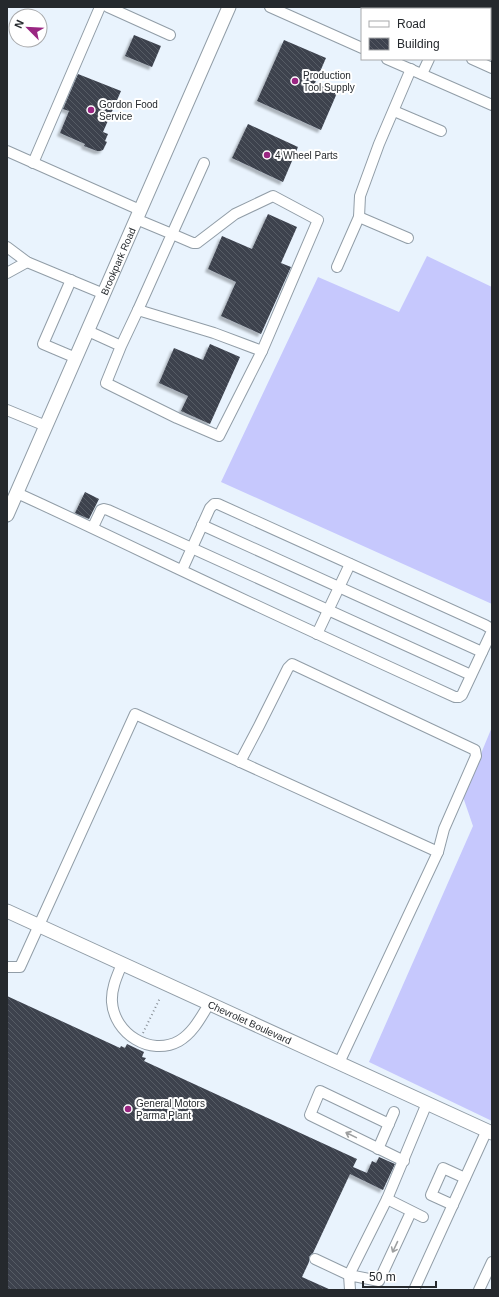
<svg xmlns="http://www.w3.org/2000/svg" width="499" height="1297" font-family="Helvetica,sans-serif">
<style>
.grass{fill:#c6c8fd}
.building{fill:url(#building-back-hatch);filter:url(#shadow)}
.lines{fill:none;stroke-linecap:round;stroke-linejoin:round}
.minor-casing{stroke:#919da7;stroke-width:12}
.major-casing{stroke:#919da7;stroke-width:15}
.path{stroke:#878e95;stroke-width:2;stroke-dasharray:1 3;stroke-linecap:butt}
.minor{stroke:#fff;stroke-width:10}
.major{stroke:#fff;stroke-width:13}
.oneway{stroke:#9d9fa0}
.poi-dot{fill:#9a2682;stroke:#fff;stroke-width:1.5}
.labels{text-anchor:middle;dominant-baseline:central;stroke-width:4;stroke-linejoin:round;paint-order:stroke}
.poi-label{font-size:10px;fill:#25292d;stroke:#fff;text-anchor:start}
.street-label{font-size:10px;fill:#25292d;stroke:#fff}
</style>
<defs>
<pattern id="building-back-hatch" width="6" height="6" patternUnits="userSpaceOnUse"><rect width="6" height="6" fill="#3d424e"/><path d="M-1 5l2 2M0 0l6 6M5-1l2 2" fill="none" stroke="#575b65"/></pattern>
<filter id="shadow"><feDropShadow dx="-3" dy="3" stdDeviation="1" flood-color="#0004"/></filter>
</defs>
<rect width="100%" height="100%" fill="#e9f3fd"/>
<g class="grass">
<polygon points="427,256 492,287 492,604 221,482 318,277 399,312"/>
<polygon points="492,727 492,1121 369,1062 473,826 463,797"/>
</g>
<g class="building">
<polygon points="134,35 161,46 152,67 125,56"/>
<polygon points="284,40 326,58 315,83 337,93 321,130 257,101"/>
<polygon points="78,74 121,91 103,132 108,134 105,141 107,142 103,150 100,151 97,151 84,146 85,144 60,133 69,111 63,109"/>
<polygon points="248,124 298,147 283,182 232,158"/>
<polygon points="268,214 297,227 281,263 291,267 261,334 221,316 236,282 208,269 222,236 252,249"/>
<polygon points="210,344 240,357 210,424 181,411 188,396 159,383 174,348 203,360"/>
<polygon points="85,492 99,499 89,519 75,513"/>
<polygon points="7,996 120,1048 121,1046 125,1048 127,1044 144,1052 142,1057 146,1058 144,1061 357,1159 353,1167 367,1173 372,1161 376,1163 379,1157 395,1164 383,1190 350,1174 313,1253 309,1257 309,1262 302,1277 331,1290 7,1290"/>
</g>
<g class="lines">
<g class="minor-casing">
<g id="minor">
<polyline points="108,7 170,35"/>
<polyline points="270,7 362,48"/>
<polyline points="450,9 450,7"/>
<polyline points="490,37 492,37"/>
<polyline points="387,59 492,105"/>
<polyline points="472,59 492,68"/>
<polyline points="422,74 429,59"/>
<polyline points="394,111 441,131"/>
<polyline points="7,151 140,210"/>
<polyline points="33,163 100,7"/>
<polyline points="204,163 172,234 193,243 197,243 235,214 273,196 318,220 262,351"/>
<polyline points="359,217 408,238"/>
<polyline points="136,219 172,234 138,310"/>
<polyline points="7,247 27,262 104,294"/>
<polyline points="337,267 359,217 360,196 379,144 411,69"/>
<polyline points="7,273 27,262"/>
<polyline points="71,280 43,344 76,358"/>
<polyline points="88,331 121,346 106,383 177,418 219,436 262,351 214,333 138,310 121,346"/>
<polyline points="7,410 46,426"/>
<path d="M 17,493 C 61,513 105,534 149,555 C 250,603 352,650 455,697 L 459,697 L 462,695 L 492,631 L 490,628 L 485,625 L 218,504 L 214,504 L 210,508 L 182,570"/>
<polyline points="202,525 482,652"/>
<polyline points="93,527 101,510 104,509 108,510 471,675"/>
<polyline points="317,634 350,564"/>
<polyline points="240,762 259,726 288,668 292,664 475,750 476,756 444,829 438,852"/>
<path d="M 122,964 C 117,976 111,989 112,1002 C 114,1033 150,1057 179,1041 C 193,1033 201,1017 209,1004"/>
<polyline points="7,967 20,967 135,714 438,852 339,1063"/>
<polyline points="389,1124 320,1091 310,1115 404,1161"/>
<polyline points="378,1149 394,1112"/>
<polyline points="387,1199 423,1217"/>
<polyline points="453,1205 431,1195 443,1168 465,1178"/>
<polyline points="315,1259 349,1275 387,1199 427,1103"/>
<polyline points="350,1290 349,1275 379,1281 411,1212"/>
<polyline points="414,1290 487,1130"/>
<polyline points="479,1290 492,1262"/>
</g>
</g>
<g class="major-casing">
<g id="major">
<path id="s1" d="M 7,515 L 229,7"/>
<path id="s2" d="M 7,911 L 492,1133"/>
</g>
</g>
<polyline class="path" points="143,1033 160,998"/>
<use href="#minor" class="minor"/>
<use href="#major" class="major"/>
</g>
<defs><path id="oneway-shaft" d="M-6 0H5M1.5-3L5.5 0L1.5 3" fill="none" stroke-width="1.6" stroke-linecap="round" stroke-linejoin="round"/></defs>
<g class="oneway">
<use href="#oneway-shaft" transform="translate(351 1135) rotate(-154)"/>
<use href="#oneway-shaft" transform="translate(395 1247) rotate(115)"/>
</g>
<g class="poi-dot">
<circle cx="295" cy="81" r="4"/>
<circle cx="91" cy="110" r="4"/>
<circle cx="267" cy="155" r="4"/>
<circle cx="128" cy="1109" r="4"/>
</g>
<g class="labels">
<g class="poi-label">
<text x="303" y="75">Production<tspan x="303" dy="12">Tool Supply</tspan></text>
<text x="99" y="104">Gordon Food<tspan x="99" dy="12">Service</tspan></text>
<text x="275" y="155">4 Wheel Parts</text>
<text x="136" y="1103">General Motors<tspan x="136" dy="12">Parma Plant</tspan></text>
</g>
<g class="street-label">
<text stroke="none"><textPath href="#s1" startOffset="277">Brookpark Road</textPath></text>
<text stroke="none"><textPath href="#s2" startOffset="267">Chevrolet Boulevard</textPath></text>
</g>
</g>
<rect width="499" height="1297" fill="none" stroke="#25292d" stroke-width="16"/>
<rect x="361" y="8" width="130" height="52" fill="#ffffff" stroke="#a8a9ab"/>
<rect x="369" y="21" width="20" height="6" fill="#ffffff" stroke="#a8a9ab"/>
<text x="397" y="28" font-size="12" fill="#25292d">Road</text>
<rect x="369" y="38" width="20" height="12" fill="url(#building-back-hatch)" stroke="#a8a9ab"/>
<text x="397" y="48" font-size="12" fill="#25292d">Building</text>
<g transform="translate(28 28) rotate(294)"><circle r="19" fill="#ffffff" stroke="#a8a9ab"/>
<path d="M0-3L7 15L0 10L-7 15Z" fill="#9a2682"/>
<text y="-6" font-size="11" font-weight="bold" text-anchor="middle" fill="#25292d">N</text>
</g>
<path d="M363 1281v6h73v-6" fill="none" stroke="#25292d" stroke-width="2"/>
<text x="369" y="1281" font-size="12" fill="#25292d" stroke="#ffffff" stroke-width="3" paint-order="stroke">50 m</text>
</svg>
